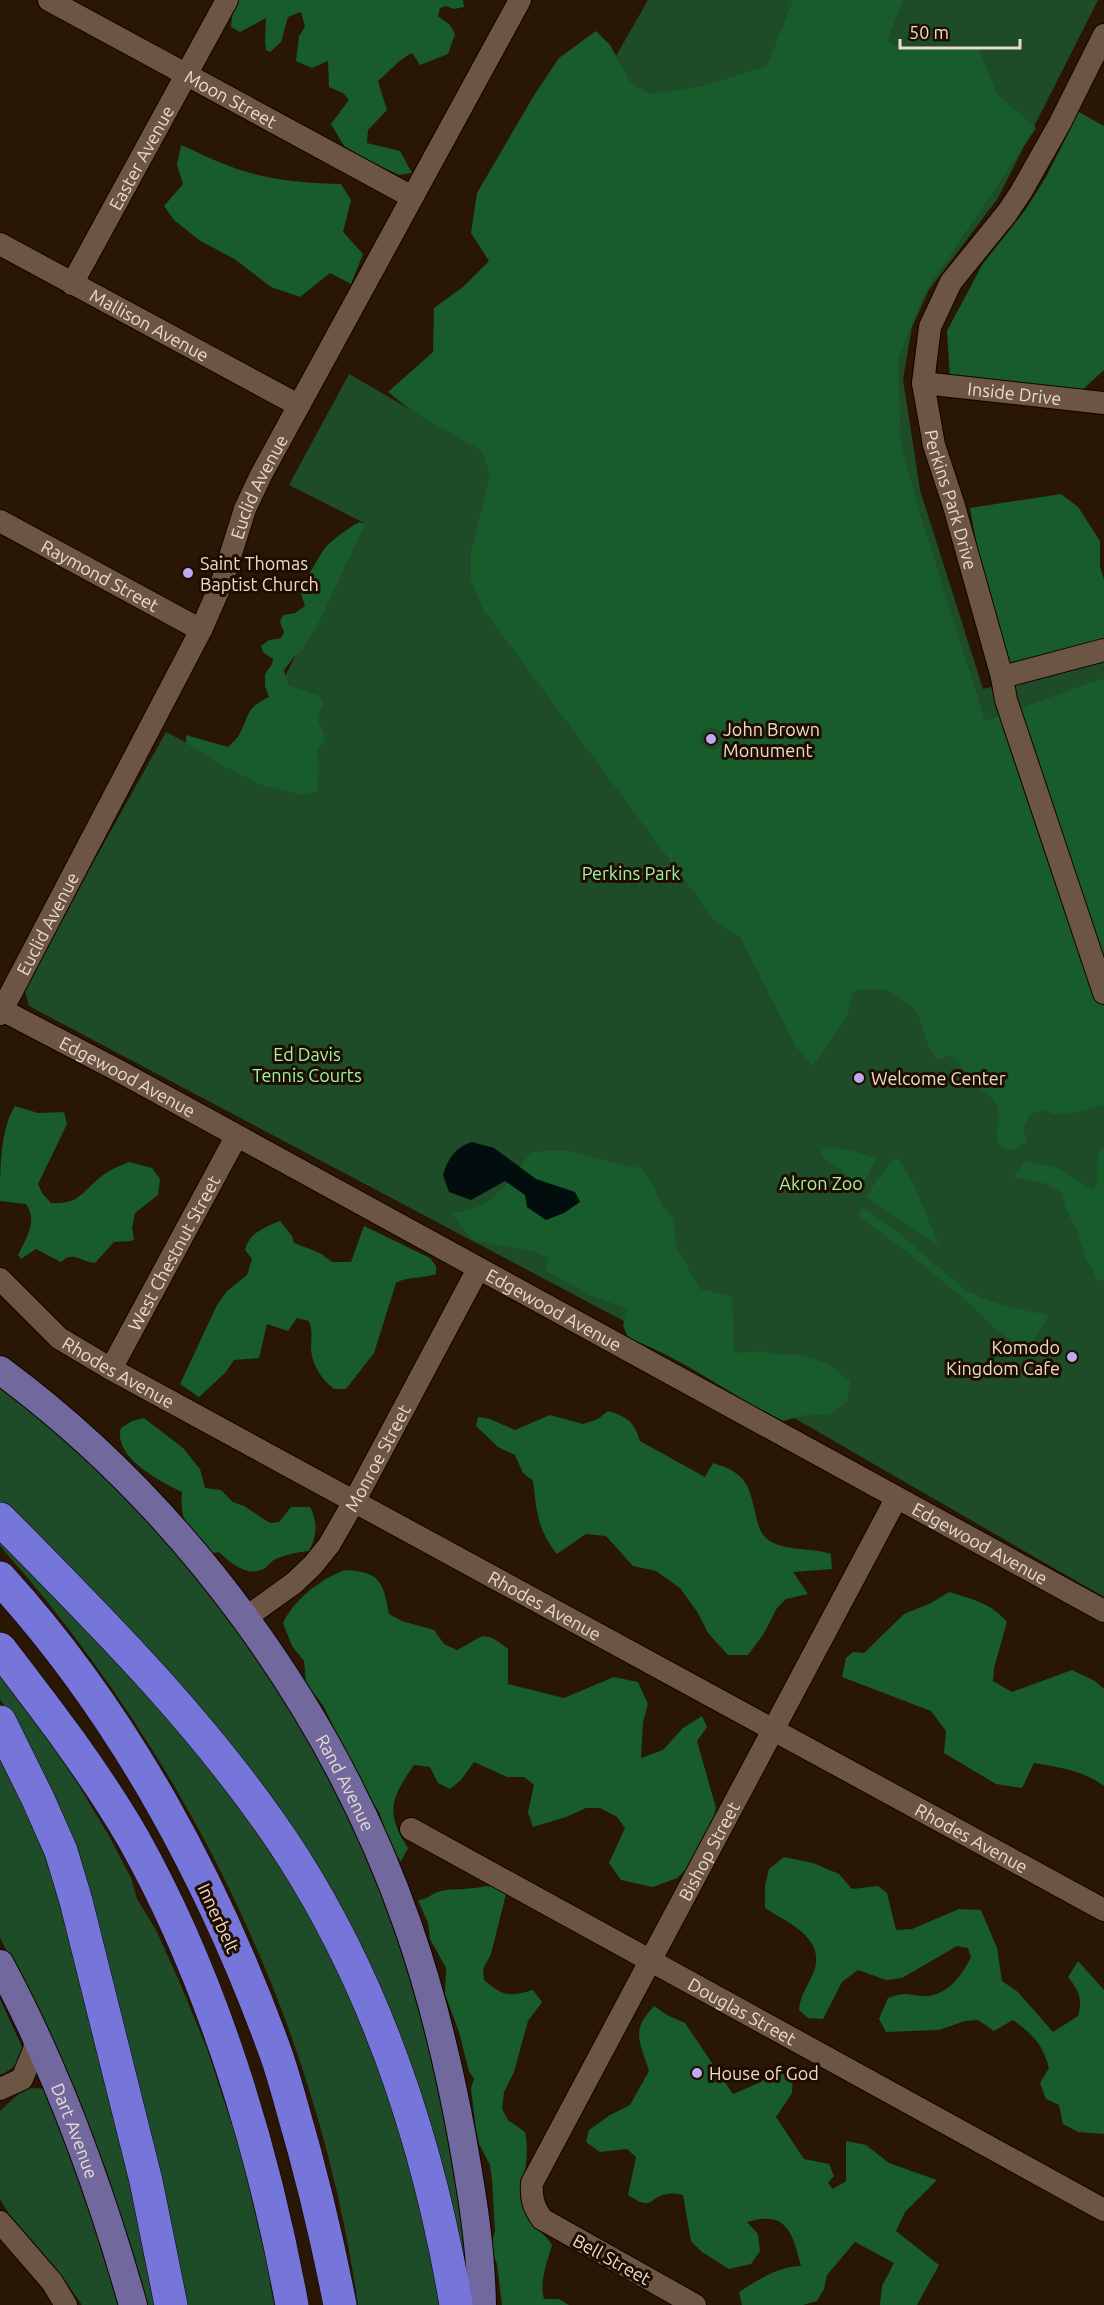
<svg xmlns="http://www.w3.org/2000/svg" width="1104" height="2305" font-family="Ubuntu,sans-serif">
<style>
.green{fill:#1e4c28}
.forest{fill:#175c2a;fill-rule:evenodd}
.water{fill:#020d0e}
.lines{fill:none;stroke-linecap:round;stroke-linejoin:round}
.minor-casing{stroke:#110200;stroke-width:24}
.major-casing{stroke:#110200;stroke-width:30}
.highway-casing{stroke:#110200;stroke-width:34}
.minor{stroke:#6c5542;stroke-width:22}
.major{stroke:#71689d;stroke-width:28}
.highway{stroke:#7575da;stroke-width:33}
.poi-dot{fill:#bea9f5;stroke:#1f0d00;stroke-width:2}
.labels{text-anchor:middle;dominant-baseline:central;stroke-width:6;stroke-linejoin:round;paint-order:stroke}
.street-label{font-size:18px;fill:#e9dbd0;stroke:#1f0d00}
.poi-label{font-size:18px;fill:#e9dbd0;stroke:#1f0d00;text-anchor:start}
.park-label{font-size:18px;fill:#9bf6aa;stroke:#1f0d00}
</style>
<rect width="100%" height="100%" fill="#291605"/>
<g class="green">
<polygon points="648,0 1098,0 998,198 929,290 912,327 903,379 920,490 983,689 1104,659 1104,1597 654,1337 29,1006 25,991 89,870 166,732 237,769 364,523 289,485 349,374 413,411"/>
<polygon points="0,1381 64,1432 200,1574 335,1778 416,1974 459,2164 467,2282 349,1940 0,1510"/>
<path d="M 0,1530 L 267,1829 L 382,2047 L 448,2305 L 358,2305 C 318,2024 188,1758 0,1546 Z"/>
<polygon points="0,1671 78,1784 109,1836 131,1878 137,1899 156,1930 179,1981 206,2046 239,2146 266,2260 274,2305 181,2305 9,1714 0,1699"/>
<polygon points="0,1735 36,1811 163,2305 146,2305 108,2175 35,2004 0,1938"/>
<path d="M 0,1999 L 22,2047 C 21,2062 13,2069 0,2075 Z"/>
<polygon points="34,2088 45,2089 54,2100 123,2305 82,2305 56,2268 9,2214 0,2199 0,2111 24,2089"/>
</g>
<g class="forest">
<path d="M 238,0 L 463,0 L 464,7 L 454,9 L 446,6 L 440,8 L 438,16 L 450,25 L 455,34 L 448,54 L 420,65 L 412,53 C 399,59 389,72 378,81 L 387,110 L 368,130 L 367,143 L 400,151 L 412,173 L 399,175 L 370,161 L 344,146 L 331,124 L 349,100 L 343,93 L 329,87 L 328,61 L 312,68 L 296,61 L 299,36 L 305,27 L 301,12 L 288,17 L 281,42 L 270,52 L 266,50 L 265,41 L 266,18 L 240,32 L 231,27 L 233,8 Z"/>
<path d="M 793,0 L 903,0 L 887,40 L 900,48 L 978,47 L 997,94 L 1036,128 L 925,292 L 898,359 L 901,446 L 922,520 L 985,721 L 1104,678 L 1104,1105 L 1070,1114 L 1055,1114 L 1042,1110 L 1029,1115 L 1023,1131 L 1028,1141 L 1015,1150 C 982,1145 1005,1125 997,1106 C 990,1089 977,1090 970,1081 C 963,1070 961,1065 950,1055 L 937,1060 L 928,1045 L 917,1011 L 888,990 L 863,989 L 853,991 L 847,1016 L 813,1066 L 796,1047 L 740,937 L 715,921 L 483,609 L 471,580 L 471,552 L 490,475 L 482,451 L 412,411 L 388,392 L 433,352 L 434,308 L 463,287 L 489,261 L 471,233 L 477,193 L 533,97 L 559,58 L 596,31 L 610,45 L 631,83 L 650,94 L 703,86 L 767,66 ZM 710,727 L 719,730 L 723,739 L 720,747 L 712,750 L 704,747 L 700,740 L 703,731 Z"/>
<polygon points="1079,112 1104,126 1104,370 1081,391 950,379 947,331 982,265 1026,209 1046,177"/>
<path d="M 181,145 C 198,152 214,161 232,167 C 266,180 305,183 341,184 L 351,200 L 343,232 L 363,254 L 351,284 L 330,273 L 300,297 L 271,287 L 236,260 L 199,240 L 174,220 L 164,206 L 183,184 L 177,165 Z"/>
<polygon points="1061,494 1078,507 1100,541 1100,567 1104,580 1104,645 1014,665 1003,655 978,553 970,508"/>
<path d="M 360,522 L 365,524 L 320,620 L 301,651 L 294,657 L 284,670 L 288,685 L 319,696 L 324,703 L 317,718 L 326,740 L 317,750 L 319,766 L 317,791 L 302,795 L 264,786 L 218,763 L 186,743 L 186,735 L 228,747 C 232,743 238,738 240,733 C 251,712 245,709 269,697 L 265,686 L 265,674 L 272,664 L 273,659 L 263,652 L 261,646 L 269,640 L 281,638 L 284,632 L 280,622 L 283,615 L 295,613 L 305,606 C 304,602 301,596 301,592 C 300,589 322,551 326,547 C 332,540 352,525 360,522 Z"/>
<path d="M 15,1106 L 38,1113 L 64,1112 L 67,1124 L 38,1184 L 42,1193 L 51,1203 C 80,1205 82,1191 103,1175 C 111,1169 120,1166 129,1162 L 152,1168 L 160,1179 L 158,1195 L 135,1213 L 132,1228 L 134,1239 L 131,1241 L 114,1242 L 95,1263 C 81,1262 73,1250 61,1262 L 36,1249 L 21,1259 L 18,1255 C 26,1239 38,1221 26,1204 L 0,1201 C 0,1171 0,1129 15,1106 Z"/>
<polygon points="828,1147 854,1151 877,1159 862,1185 859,1187 841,1170 820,1155 822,1150"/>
<path d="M 1104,1147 L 1104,1279 L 1098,1281 L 1085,1256 L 1076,1228 L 1066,1210 L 1062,1193 L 1047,1184 L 1013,1177 L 1025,1161 C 1038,1164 1052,1165 1064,1171 C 1074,1178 1082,1185 1094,1190 L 1097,1180 L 1098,1152 Z"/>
<path d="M 564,1150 C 590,1155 615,1165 642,1168 L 653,1185 L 663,1207 L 673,1219 L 677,1248 L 700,1289 L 732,1297 L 734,1353 L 763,1351 L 780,1355 L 802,1355 L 826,1363 L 850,1381 L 847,1402 L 829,1415 L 809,1414 L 783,1421 C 730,1395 683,1358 628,1338 L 623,1325 L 628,1309 L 592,1296 L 546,1271 L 548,1258 L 536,1252 L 473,1240 L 461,1227 L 452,1213 C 493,1210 508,1181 531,1152 Z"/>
<polygon points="897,1157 911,1179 939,1245 914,1230 866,1196 880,1176"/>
<path d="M 864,1208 L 895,1230 L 964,1289 C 990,1304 1020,1310 1049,1315 L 1027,1351 L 999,1332 L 961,1296 L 902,1248 L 865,1221 L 860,1216 L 860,1211 Z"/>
<path d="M 280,1221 L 292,1236 L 294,1243 L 320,1253 L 332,1262 L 351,1262 L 364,1226 L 430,1258 L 436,1266 L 436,1274 C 422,1279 408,1276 396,1283 L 374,1353 L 346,1389 L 334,1389 C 322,1380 312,1365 311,1349 C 311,1338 313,1332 309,1321 L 297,1318 L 288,1331 L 267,1324 L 259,1358 L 234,1360 L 225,1373 L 199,1397 L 180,1384 L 217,1305 L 227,1291 L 247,1275 L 252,1259 L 245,1250 C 249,1233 265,1227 280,1221 Z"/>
<path d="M 608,1411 C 626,1416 635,1422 640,1441 L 705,1477 L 713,1463 C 746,1473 749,1484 756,1516 C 757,1522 760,1532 765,1537 C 779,1552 812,1547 831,1554 L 832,1569 L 793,1572 L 808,1594 L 786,1599 L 777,1608 L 763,1635 L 748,1655 L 728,1655 L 708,1633 L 698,1613 L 680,1588 L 656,1571 L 633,1566 L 606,1536 L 586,1534 L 557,1554 C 537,1529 537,1512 533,1481 L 523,1473 L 515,1455 L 498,1447 L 476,1426 L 478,1417 L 490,1419 L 515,1430 L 550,1415 L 583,1424 L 598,1419 Z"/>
<path d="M 144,1418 L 183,1448 L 200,1469 L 205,1488 L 221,1490 L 233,1502 L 244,1506 L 270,1523 L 279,1522 L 291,1507 L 310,1507 C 318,1522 317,1536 309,1551 C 298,1552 287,1554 276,1559 C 271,1561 269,1565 265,1568 C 249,1578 231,1564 219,1552 L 207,1554 C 190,1531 179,1522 182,1492 C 161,1482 112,1457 121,1428 L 132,1421 Z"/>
<path d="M 345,1570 C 380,1572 383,1581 389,1614 L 402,1621 L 434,1630 L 444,1644 L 457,1650 C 483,1638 480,1627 508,1649 L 508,1684 L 564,1698 L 614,1677 L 638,1682 L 648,1704 L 643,1722 L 641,1758 L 663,1750 L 683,1728 L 702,1716 L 707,1727 L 697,1741 L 716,1808 L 711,1830 L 701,1855 L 677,1878 L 653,1887 L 621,1880 L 609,1863 L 625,1828 L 617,1817 L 600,1808 L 586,1808 L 566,1817 L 533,1827 L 528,1812 L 534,1785 L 524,1777 L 507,1777 L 474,1762 L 461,1780 L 450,1789 L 438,1783 L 430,1767 L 414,1765 C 392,1797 384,1812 408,1848 L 401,1861 L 390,1848 L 380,1814 L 358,1778 L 324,1707 L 306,1683 L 304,1661 L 292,1646 L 283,1623 C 294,1600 320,1579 345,1570 Z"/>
<path d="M 949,1592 C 972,1599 991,1603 1007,1622 L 994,1668 L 993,1681 L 1012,1692 L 1072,1670 L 1095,1681 L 1104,1689 L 1104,1786 C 1084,1771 1059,1767 1034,1763 L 1022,1788 L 996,1784 L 944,1753 L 946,1731 L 931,1711 L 842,1677 L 846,1658 L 853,1652 L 864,1653 L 904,1614 L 931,1603 Z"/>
<path d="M 784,1857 L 813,1863 L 839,1874 L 852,1889 L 878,1886 L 887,1893 L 896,1930 L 912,1929 L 959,1909 L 981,1910 L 997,1948 L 1002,1981 L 1018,1992 L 1053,2032 L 1078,2016 C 1083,1999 1079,1991 1068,1977 L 1078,1961 L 1104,1990 L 1104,2134 L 1078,2132 L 1063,2124 L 1059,2105 L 1046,2099 L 1040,2083 L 1049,2068 C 1042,2043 1033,2035 1013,2020 L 994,2031 L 978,2020 L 965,2021 L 939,2030 L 886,2032 L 879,2019 L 888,1998 C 904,1992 906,1994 921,1996 C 946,1998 962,1976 971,1957 L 968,1948 L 957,1946 L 902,1978 L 886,1980 L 858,1970 L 842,1982 L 823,2019 L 808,2018 L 799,2010 C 801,1992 808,1987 814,1971 C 826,1938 788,1923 765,1908 L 765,1886 L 769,1869 Z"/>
<path d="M 486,1886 L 498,1887 L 506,1894 L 491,1954 L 483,1969 L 484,1980 C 502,1996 510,1997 533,1990 L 542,2002 L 528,2021 L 514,2072 L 504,2092 L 502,2109 L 508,2120 L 525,2132 C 530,2152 523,2171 525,2192 C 526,2204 533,2222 540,2231 C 545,2237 549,2239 552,2245 C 547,2263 539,2281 544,2299 L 559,2299 L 569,2305 L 502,2305 L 497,2264 L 493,2255 L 492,2242 L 495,2231 L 492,2180 L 490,2165 L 479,2144 L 476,2130 L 471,2088 L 474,2079 L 469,2071 L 459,2032 L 445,1994 L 446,1968 L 430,1939 L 428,1923 L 418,1900 C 427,1900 432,1893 441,1891 C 456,1888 471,1890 486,1886 Z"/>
<path d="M 654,2006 L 667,2015 L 685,2023 L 733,2094 L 761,2082 L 773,2071 L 793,2077 L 792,2093 L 776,2117 L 804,2159 L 829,2164 L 834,2176 L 828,2183 L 833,2189 L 846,2181 L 846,2141 L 866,2145 L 889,2163 L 937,2180 L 905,2212 L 896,2231 L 939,2265 L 917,2305 L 880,2305 L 882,2286 L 894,2263 L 855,2242 L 827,2275 L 824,2289 L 817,2301 L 803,2305 L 742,2305 L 739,2292 C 758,2280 778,2266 801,2266 C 792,2232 787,2210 747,2222 L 758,2234 L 760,2251 L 751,2264 L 729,2269 L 702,2252 L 691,2241 L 683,2195 C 678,2194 673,2193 668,2194 C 648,2196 655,2213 628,2195 L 636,2157 L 627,2149 L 600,2152 L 586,2142 L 589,2130 L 610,2115 L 630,2105 L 649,2071 C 640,2041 630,2032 654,2006 Z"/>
</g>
<path class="water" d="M 472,1142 L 494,1148 L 536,1179 L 575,1192 L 580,1202 L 564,1213 L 546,1220 L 527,1207 L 525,1195 L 505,1181 L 471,1200 L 449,1192 L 443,1175 C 448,1159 455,1147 472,1142 Z"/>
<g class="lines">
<g class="minor-casing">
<g id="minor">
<path id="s1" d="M 49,0 L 412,197"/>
<path id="s2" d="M 1104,35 L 1060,123 L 1021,192 L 1007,213 L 951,282 L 930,327 L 923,383 L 934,445 L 954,506 L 1002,677 L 1006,700 L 1104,993"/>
<path id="s3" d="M 0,244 L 298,405"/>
<path id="s4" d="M 72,284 L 227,0"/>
<path id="s5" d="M 923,383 L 1104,403"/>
<path id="s6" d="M 0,521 L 201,630"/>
<polyline points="1002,677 1104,650"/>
<path id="s7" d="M 2,1010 L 119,1071 L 1104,1611"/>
<path id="s8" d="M 0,1014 L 201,630 L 222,582 L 245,509 L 261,475 L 520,0"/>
<path id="s9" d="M 0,1279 L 59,1338 L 111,1369 L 1104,1910"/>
<path id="s10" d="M 111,1369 L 236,1137"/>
<path id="s11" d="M 244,1619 L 294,1583 L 313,1565 L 329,1545 L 355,1500 L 478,1269"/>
<path id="s12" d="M 411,1829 L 1104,2210"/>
<polyline points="0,2089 22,2079 34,2050 36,2034"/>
<polyline points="0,2222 52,2282 66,2305"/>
<path id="s13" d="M 695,2305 L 542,2219 C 533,2206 531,2198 532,2183 L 896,1499"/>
</g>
</g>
<g class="major-casing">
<g id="major">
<path id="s14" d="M 0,1370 C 184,1506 333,1710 408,1926 C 432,1995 449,2066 462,2137 C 472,2193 481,2248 482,2305"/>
<path id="s15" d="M 0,1964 C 58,2072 100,2188 133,2305"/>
</g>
</g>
<g class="highway-casing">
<g id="highway">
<path d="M 0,1519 C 104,1624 213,1733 293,1857 C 380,1994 429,2146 456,2305"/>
<path d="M 0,1578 C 124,1714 214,1882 276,2054 C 282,2071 287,2089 292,2107 C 311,2172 327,2238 340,2305"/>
<path d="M 0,1649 C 47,1710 94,1771 133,1838 C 212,1979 263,2147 292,2305"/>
<polyline points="0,1722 38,1799 61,1851 76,1901 146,2181 171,2305"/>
</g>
</g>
<use href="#minor" class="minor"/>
<use href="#major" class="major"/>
<use href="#highway" class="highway"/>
</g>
<g class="poi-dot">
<circle cx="188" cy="573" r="6"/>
<circle cx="711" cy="739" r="6"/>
<circle cx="859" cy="1078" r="6"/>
<circle cx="1072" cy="1357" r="6"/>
<circle cx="697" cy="2073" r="6"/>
</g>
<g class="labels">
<g class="street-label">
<text stroke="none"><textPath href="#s1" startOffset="207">Moon Street</textPath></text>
<text stroke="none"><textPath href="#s4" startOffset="144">Easter Avenue</textPath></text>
<text stroke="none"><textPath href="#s3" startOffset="170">Mallison Avenue</textPath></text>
<text stroke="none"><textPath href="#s5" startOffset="92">Inside Drive</textPath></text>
<text stroke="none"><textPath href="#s8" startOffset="588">Euclid Avenue</textPath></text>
<text stroke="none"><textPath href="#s2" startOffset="518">Perkins Park Drive</textPath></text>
<text stroke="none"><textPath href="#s6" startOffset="114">Raymond Street</textPath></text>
<text stroke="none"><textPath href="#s8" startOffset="102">Euclid Avenue</textPath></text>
<text stroke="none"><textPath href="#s7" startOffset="142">Edgewood Avenue</textPath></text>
<text stroke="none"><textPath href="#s10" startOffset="132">West Chestnut Street</textPath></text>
<text stroke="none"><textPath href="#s7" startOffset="628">Edgewood Avenue</textPath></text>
<text stroke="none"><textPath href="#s9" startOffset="152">Rhodes Avenue</textPath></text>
<text stroke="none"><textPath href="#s11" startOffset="213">Monroe Street</textPath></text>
<text stroke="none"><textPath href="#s7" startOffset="1114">Edgewood Avenue</textPath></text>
<text stroke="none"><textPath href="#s9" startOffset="638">Rhodes Avenue</textPath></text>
<text stroke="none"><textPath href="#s14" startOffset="543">Rand Avenue</textPath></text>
<text stroke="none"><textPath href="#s9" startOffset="1124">Rhodes Avenue</textPath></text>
<text stroke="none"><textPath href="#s13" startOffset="590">Bishop Street</textPath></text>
<text transform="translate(219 1918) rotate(65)">Innerbelt</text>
<text stroke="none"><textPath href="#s12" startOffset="378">Douglas Street</textPath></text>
<text stroke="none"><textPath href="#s15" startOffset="183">Dart Avenue</textPath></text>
<text transform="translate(612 2259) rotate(29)">Bell Street</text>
</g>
<g class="poi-label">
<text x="200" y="563">Saint Thomas<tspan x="200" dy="21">Baptist Church</tspan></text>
<text x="723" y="729">John Brown<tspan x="723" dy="21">Monument</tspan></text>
<text x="871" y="1078">Welcome Center</text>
<text x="1060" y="1347" text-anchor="end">Komodo<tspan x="1060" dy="21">Kingdom Cafe</tspan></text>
<text x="709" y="2073">House of God</text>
</g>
<g class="park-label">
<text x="631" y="873">Perkins Park</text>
<text x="307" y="1054">Ed Davis<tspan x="307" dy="21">Tennis Courts</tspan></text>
<text x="821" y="1183">Akron Zoo</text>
</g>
</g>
<path d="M900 39v9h120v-9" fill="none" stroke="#e9dbd0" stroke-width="3"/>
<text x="909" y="39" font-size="18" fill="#e9dbd0" stroke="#1f0d00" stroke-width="4.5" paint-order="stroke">50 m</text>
</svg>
